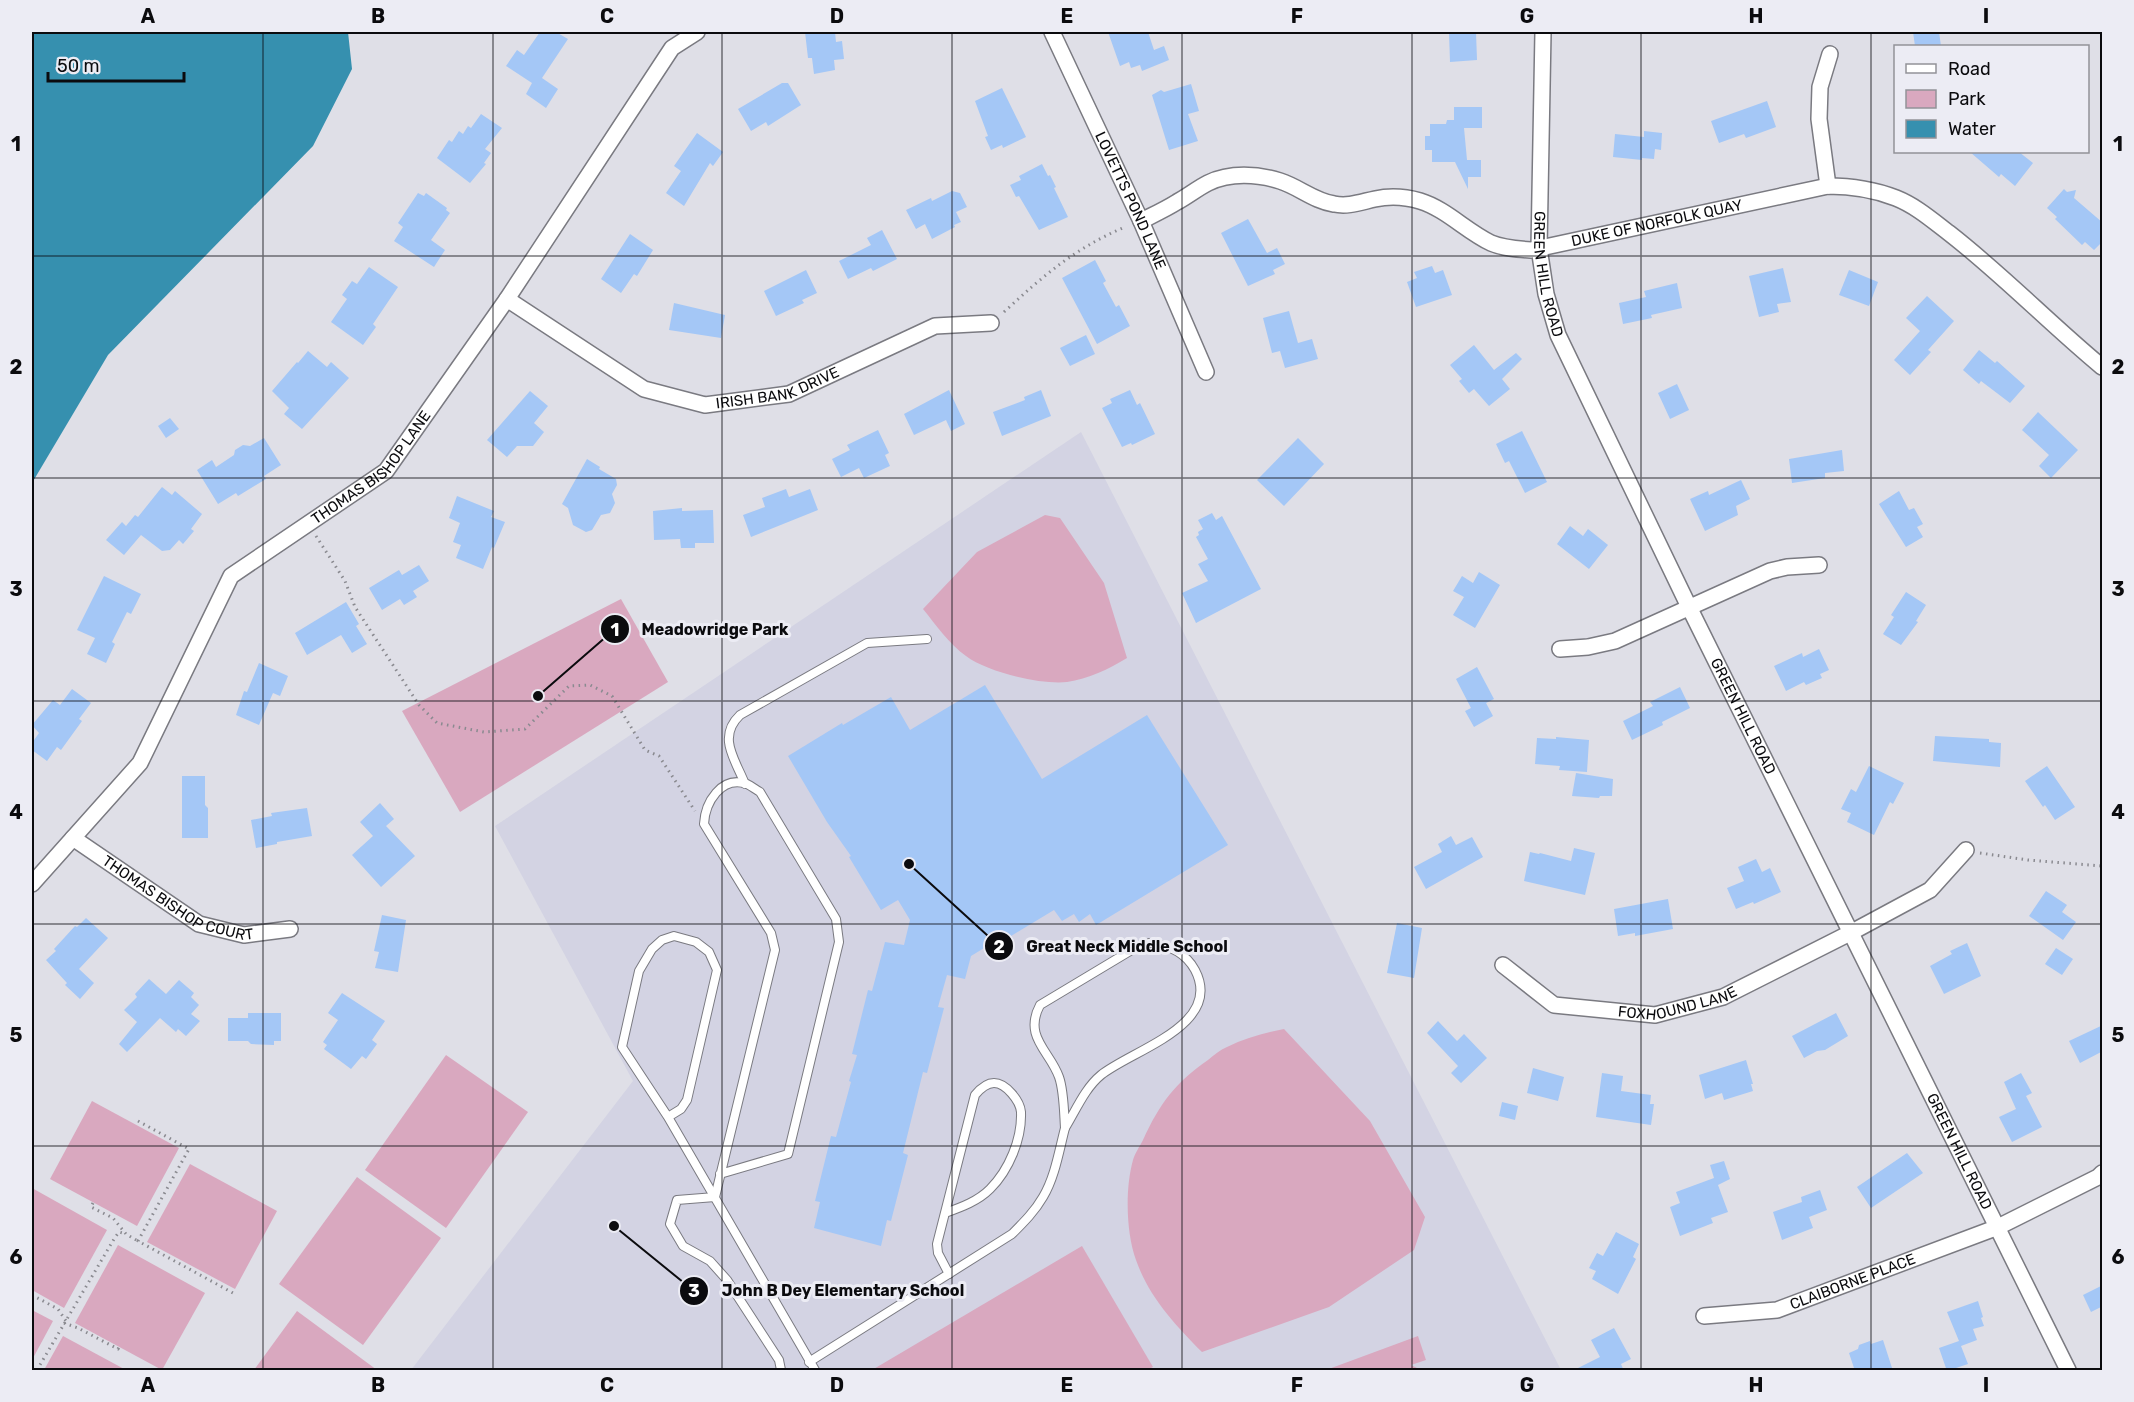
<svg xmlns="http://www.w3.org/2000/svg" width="2134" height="1402" font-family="Rubik,sans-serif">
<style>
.built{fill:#d3d3e3}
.green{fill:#d9a8bf}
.water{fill:#3690af}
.building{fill:#a4c7f6}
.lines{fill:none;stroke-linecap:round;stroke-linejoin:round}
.service-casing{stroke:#7a7a81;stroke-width:10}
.minor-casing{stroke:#7a7a81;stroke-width:18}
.path{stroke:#8a8a90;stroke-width:3;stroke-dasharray:1.5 4.5;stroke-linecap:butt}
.service{stroke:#fff;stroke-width:8}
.minor{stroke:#fff;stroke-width:15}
.grid{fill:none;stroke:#0b0b0e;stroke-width:1.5;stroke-opacity:0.55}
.labels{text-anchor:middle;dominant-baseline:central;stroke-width:6;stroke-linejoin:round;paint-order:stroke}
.street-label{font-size:15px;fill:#0b0b0e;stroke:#ececf4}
.leader{fill:none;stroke:#0b0b0e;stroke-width:2}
.callout-dot{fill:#0b0b0e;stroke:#ececf4;stroke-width:2}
.mark-label{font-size:18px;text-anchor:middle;font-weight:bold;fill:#fff}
.callout-label{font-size:16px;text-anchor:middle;font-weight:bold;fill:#0b0b0e;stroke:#ececf4;stroke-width:6;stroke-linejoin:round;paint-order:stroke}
.neatline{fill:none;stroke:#0b0b0e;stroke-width:2}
.grid-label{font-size:20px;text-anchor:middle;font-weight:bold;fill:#0b0b0e}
</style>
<rect width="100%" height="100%" fill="#dfdfe7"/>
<polygon class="built" points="1081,432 1561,1370 411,1370 633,1081 495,826"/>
<g class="green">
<path d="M 1045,515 L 1060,518 L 1104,583 L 1127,658 C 1109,669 1088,679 1067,682 C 1041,685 987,672 966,656 C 949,644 936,625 923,609 L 977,552 Z"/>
<polygon points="621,599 668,682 460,812 402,711"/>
<path d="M 1284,1029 L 1370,1121 L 1425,1217 L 1414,1250 L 1329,1307 L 1202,1352 C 1175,1325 1149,1297 1136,1260 C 1126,1232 1125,1189 1133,1160 C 1135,1153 1140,1146 1143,1140 C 1160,1103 1175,1083 1208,1060 C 1214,1055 1220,1050 1227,1047 C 1245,1038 1264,1033 1284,1029 Z"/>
<polygon points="446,1055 528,1112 446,1228 365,1170"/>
<polygon points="92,1101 179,1148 137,1226 50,1179"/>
<polygon points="190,1164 277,1211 235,1289 147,1242"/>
<polygon points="357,1177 441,1238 363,1345 279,1284"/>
<polygon points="32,1188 107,1230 64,1308 32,1290"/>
<polygon points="118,1245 205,1293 162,1370 75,1323"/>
<polygon points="1082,1246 1153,1367 1147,1370 872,1370"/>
<polygon points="32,1310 53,1321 32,1360"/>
<polygon points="297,1311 377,1370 254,1370"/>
<polygon points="63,1336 126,1370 44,1370"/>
<polygon points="1418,1336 1426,1360 1411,1365 1421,1370 1326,1370"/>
</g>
<polygon class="water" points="32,32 348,32 352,69 313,146 108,355 32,483"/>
<g class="building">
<polygon points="540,32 556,32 568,39 542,78 558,89 546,108 526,94 532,83 506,66 517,50 524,55"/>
<polygon points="805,32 835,32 836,42 842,41 844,59 834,60 835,70 814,74 812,58 808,58"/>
<polygon points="1108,32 1148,32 1154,50 1164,46 1169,60 1142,71 1140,65 1131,68 1129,62 1120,66"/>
<polygon points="1449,32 1476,32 1477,60 1450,62"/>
<polygon points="1913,32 1939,32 1941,46 1915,46"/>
<polygon points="782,83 788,83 801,105 768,126 766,122 751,131 738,109"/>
<polygon points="1191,84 1199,111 1188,114 1198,141 1169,150 1152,95 1161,90 1164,92"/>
<polygon points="1002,88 1026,137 1003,148 1002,145 991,150 985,137 988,136 975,101"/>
<polygon points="1767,101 1776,127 1746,138 1744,134 1719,143 1711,121"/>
<polygon points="1454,107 1482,107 1482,128 1464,128 1467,160 1481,160 1481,177 1468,177 1468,189 1455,162 1432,162 1432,150 1425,150 1425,136 1430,136 1430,124 1446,124 1447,120 1454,120"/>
<polygon points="481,114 502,128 485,149 491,153 484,163 486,164 470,183 437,158 449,140 452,142 459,131 463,134 468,126 471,128"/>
<polygon points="1644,131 1662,133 1661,150 1655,149 1654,159 1642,158 1642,160 1613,157 1615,134 1644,137"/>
<polygon points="697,133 723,152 713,166 710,163 684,206 666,193 681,171 674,166"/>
<polygon points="1970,152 2019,152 2033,163 2015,186 2001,174 1999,177"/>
<polygon points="1042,164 1048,176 1050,175 1056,187 1054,188 1068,217 1039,230 1019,196 1016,197 1010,185 1021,180 1019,176"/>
<polygon points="2064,189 2067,192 2076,190 2074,198 2103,223 2103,241 2094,250 2085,242 2082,245 2055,219 2057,217 2047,208"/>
<polygon points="952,191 960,193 967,207 956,212 961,222 954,225 955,227 932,239 925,224 916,229 906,210 931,198 932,201"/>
<polygon points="418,193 424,196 426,193 447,208 446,210 450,213 431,240 445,250 434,267 394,241 403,227 398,223"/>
<polygon points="1248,219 1267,253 1277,248 1285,264 1273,270 1275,274 1248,286 1221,233"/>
<polygon points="882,230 897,259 873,271 871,268 848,279 839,261 871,245 867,238"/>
<polygon points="630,234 653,250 637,276 634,274 621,293 601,279"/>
<polygon points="1095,260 1106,281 1103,283 1116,307 1119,305 1130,326 1097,344 1062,278"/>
<polygon points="1432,266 1435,273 1443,270 1452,295 1416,307 1407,282 1417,278 1414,272"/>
<polygon points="369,267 398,287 373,324 376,327 363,345 331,322 347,299 342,295 352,281 357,284"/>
<polygon points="1783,268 1791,302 1777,304 1779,312 1759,317 1749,276"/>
<polygon points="806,270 817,293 802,300 804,303 776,316 764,291"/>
<polygon points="1849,270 1878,282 1869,306 1839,295"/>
<polygon points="1677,283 1682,308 1651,315 1652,318 1623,324 1619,303 1646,297 1644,291"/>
<polygon points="1927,296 1954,321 1928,350 1931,352 1910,375 1894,360 1920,331 1906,318"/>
<polygon points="674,303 725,315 721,338 669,330"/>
<polygon points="1289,311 1298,343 1312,339 1318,359 1285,368 1280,351 1272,353 1263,318"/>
<polygon points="1086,335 1095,354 1070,366 1060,348"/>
<polygon points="1474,345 1494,370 1516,353 1522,359 1502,379 1510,389 1489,406 1474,389 1469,393 1459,381 1462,379 1450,365"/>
<polygon points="1979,350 1995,363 1997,361 2025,386 2010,403 1981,381 1979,384 1963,370"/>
<polygon points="308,351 327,367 331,362 349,378 302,429 284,414 289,408 272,391 297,362 298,363"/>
<polygon points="1677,384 1689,410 1670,419 1658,393"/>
<polygon points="949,390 965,424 951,431 946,420 914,435 904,414"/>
<polygon points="1041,390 1051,416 1002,436 993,412 1025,400 1024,397"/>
<polygon points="1130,390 1137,405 1140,403 1155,434 1132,445 1131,443 1122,447 1102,408 1112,403 1110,399"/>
<polygon points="530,391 548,406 534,423 544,432 533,446 517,446 507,457 487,440"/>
<polygon points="2038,412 2078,450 2051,478 2039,466 2049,455 2022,430"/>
<polygon points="170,418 179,429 166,438 158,426"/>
<polygon points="878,430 889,453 885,455 890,466 864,478 859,468 841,477 832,459 850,450 847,445"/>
<polygon points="1522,431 1547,482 1525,493 1509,461 1505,463 1496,444"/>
<polygon points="264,438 281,465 264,476 266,479 238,496 236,493 218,504 197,470 212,460 216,467 234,455 235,450 243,445 250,446"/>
<polygon points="1298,438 1324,464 1284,506 1257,480"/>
<polygon points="1842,450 1844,471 1825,473 1825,478 1792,483 1789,459"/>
<polygon points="587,459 600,467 599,469 616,479 617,485 612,494 615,503 610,513 601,515 592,530 586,532 573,525 568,508 562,504"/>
<polygon points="1741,480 1750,499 1736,506 1738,515 1705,531 1690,499 1708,491 1709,495"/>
<polygon points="162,487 172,495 175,491 202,514 191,529 194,531 183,544 179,540 170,550 162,551 141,535 124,555 106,540 122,522 126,526 135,515 138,517"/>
<polygon points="786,489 789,497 810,489 818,510 751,537 743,515 765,507 762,498"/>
<polygon points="1899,491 1909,510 1914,508 1923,524 1917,527 1923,537 1906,547 1879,504"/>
<polygon points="457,496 494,511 491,517 505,522 494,548 492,547 483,569 456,558 461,545 453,542 460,523 449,518"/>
<polygon points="682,508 682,511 713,510 714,543 695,543 695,548 681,548 680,539 654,540 653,511"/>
<polygon points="1212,513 1216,520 1222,516 1261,589 1196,623 1182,593 1208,581 1198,564 1208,559 1196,537 1199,535 1198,532 1203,529 1198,520"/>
<polygon points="1570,526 1583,536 1588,529 1608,545 1589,569 1557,544"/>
<polygon points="419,565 429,581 413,591 417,597 404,605 400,599 382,610 369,588 399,570 402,575"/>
<polygon points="1479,572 1500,585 1475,628 1453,615 1464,597 1453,591 1462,576 1473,583"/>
<polygon points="104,576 141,594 131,614 127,612 112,642 115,644 106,663 87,654 95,638 77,630"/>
<polygon points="1906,592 1926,605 1916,621 1918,622 1901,645 1883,634 1894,617 1891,615"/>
<polygon points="346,602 359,624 356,626 367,644 352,653 341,635 307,655 295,633"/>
<polygon points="1819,649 1829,670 1820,674 1822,678 1806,685 1804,682 1786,691 1774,666 1802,653 1803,657"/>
<polygon points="259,663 288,676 280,696 273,693 259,725 236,715 244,691 247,692"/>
<polygon points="1477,667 1494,699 1486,703 1493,716 1474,727 1465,711 1471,708 1456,679"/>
<polygon points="985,685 1042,779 1147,715 1228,845 1096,925 1090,914 1079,922 1074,914 1062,921 1054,910 996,945 994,942 971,956 965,979 947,975 938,1007 944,1008 927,1073 923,1072 903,1153 908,1155 891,1221 887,1220 881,1246 814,1228 820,1202 815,1201 831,1136 836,1137 851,1082 849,1081 857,1055 852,1054 868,990 872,991 885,942 904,945 910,920 898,900 881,910 849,857 851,856 827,822 788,756 842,723 843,725 891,697 910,730"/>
<polygon points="1680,687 1690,708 1662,722 1663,725 1632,740 1623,721 1653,706 1650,702"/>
<polygon points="72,689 91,703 79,719 82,721 61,750 57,747 47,761 32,750 32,743 39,733 32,725 53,700 60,705"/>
<polygon points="1935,736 1989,739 1989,742 2001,743 2000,767 1933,761"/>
<polygon points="1556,737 1589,740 1587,772 1559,770 1560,766 1535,764 1537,738 1556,739"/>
<polygon points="1869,766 1904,783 1893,804 1890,802 1874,835 1847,822 1851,813 1841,809 1851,789 1856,792"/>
<polygon points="2047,766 2075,807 2055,820 2045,805 2043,807 2025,781"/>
<polygon points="1576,773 1613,779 1612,796 1600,796 1599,798 1572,796"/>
<polygon points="182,776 205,776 205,805 208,808 208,838 182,838"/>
<polygon points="380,803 394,819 386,826 415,856 381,887 352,855 373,836 360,822"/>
<polygon points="307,808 312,836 277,842 277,844 256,848 251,820 272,816 271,813"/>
<polygon points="1451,836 1456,845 1472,837 1483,857 1426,889 1414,867 1442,852 1438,844"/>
<polygon points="1574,848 1595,853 1585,895 1524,881 1530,852 1539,854 1540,853 1571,861"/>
<polygon points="1756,859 1762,872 1770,868 1781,892 1754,904 1753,902 1736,909 1727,888 1744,881 1738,867"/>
<polygon points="2046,891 2067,905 2062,912 2076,922 2063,940 2029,916"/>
<polygon points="1668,899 1673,929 1635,936 1635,933 1618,936 1614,909"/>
<polygon points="382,915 406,920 398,972 375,968 379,952 374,951"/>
<polygon points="86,918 108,938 79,969 94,983 80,999 65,985 67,983 46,960 56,951 54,949 75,926 77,927"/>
<polygon points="1397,923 1422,928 1414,978 1387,973"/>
<polygon points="1967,943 1981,976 1944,994 1930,966 1952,954 1950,951"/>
<polygon points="2056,948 2073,959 2062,975 2045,964"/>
<polygon points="149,979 166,994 179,980 194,993 191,997 199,1005 191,1014 200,1021 186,1036 178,1029 176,1032 160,1018 127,1052 119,1044 137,1022 124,1010 137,997 135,994"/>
<polygon points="342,993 385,1021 372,1040 377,1044 366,1059 362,1056 351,1069 324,1049 327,1045 323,1042 338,1020 328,1013"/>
<polygon points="248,1013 281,1013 281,1041 274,1041 274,1045 251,1044 248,1041 228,1041 228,1018 248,1018"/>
<polygon points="1836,1013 1848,1036 1825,1050 1817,1051 1804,1058 1792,1036"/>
<polygon points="1438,1021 1457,1041 1464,1034 1487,1058 1461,1083 1451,1073 1458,1066 1427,1033"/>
<polygon points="2103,1025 2103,1051 2080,1063 2069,1041"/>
<polygon points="1746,1060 1753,1084 1751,1084 1753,1091 1724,1100 1722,1093 1705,1099 1699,1075"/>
<polygon points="1533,1068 1564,1077 1558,1101 1527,1093"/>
<polygon points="1602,1073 1623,1076 1621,1091 1651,1095 1650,1104 1654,1104 1651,1125 1596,1117"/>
<polygon points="2021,1073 2032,1093 2026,1096 2042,1127 2012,1142 1999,1117 2016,1109 2004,1082"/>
<polygon points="1502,1102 1518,1106 1515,1120 1499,1116"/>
<polygon points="1907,1153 1923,1173 1871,1208 1857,1187"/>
<polygon points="1724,1161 1730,1179 1718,1185 1728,1212 1711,1218 1713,1223 1680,1236 1670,1207 1680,1203 1676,1192 1714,1178 1710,1165"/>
<polygon points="1820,1190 1827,1210 1809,1217 1813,1228 1782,1240 1773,1212 1802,1202 1801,1197"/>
<polygon points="1616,1232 1639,1244 1633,1257 1636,1259 1618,1294 1592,1279 1596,1271 1589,1268 1597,1253 1603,1256"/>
<polygon points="2103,1285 2103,1306 2091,1312 2083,1295"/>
<polygon points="1978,1301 1983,1317 1981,1318 1984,1326 1973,1329 1977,1340 1961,1346 1968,1364 1947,1371 1939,1348 1959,1341 1947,1312"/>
<polygon points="1614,1328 1631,1359 1621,1364 1624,1371 1572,1371 1600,1357 1591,1340"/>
<polygon points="1883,1340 1893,1371 1855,1371 1849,1353 1858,1349 1859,1345 1870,1341 1871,1344"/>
</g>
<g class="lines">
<g class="service-casing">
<g id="service">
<path d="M 745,784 C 735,759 717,737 740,715 L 867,643 L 927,639"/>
<path d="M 1150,943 C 1168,945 1186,953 1195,970 C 1224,1025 1132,1050 1101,1075 C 1085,1088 1076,1110 1065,1128 C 1064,1113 1064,1091 1059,1077 C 1050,1051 1023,1037 1040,1005 L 1140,945 Z"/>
<polyline points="668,1117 681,1109 687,1100 717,970 709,952 696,942 674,936 662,940 652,949 639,971 622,1047 668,1117 815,1370"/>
<path d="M 720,1174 L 788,1154 L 839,942 L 836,919 L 760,792 C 755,789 751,786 747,784 C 721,775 705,803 704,824 L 771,933 L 775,950 L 715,1197 L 677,1200 L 670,1224 L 683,1246 L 710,1261 L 727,1280 L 779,1360 L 781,1370"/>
<path d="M 945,1213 C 962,1207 978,1201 990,1189 C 1009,1170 1022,1139 1021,1112 C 1020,1101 1006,1083 994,1083 C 986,1083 980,1089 975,1095 L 937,1244 L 938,1253 L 949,1274"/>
<path d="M 809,1362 L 1012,1234 C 1024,1222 1035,1211 1043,1197 C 1055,1177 1059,1151 1065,1128"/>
</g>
</g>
<g class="minor-casing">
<g id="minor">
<path id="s1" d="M 1052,32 L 1141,221 L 1206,372"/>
<path id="s2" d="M 1543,32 L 1539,248 L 1546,294 L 1558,335 L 1690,609 L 2068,1370"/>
<polyline points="1828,186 1819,119 1820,87 1830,54"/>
<path id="s3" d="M 1141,221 C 1153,215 1166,209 1177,202 C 1188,196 1198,188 1208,183 C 1230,172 1258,174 1280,181 C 1299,187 1314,201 1334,204 C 1348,207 1361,202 1375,199 C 1389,196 1406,197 1420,201 C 1446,209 1466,231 1491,243 C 1503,248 1517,249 1531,250 L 1828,186 C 1851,186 1873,189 1896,198 C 1916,206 1932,220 1949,233 C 2003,275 2050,324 2102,367"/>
<path id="s4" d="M 507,299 L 644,389 L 705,405 L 789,394 L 935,326 L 991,323"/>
<polyline points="1560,649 1588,647 1615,641 1770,571 1787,567 1819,565"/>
<path id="s5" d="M 73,838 L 199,924 L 244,935 L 290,929"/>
<path id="s6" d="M 32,884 L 140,763 L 231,576 L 386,471 L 507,299 L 672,48 L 697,32"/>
<path id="s7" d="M 1503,965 L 1554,1005 L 1655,1015 L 1723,997 L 1852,932 L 1930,890 L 1966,850"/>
<path id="s8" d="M 1704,1316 L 1777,1310 L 1998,1227 L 2098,1177 L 2102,1173"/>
</g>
</g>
<g class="path">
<path d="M 1004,312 C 1043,276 1075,248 1125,227"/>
<polyline points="316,536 345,581 355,607 419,705 437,723 484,732 525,729 569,686 590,685 612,696 645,750 659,756 695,811"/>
<polyline points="1980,853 2028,860 2102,866"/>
<polyline points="138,1121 189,1149 138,1241 233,1293"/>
<polyline points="93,1203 91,1207 113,1218 126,1234 138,1241"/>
<polyline points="32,1295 58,1309 66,1321"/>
<polyline points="64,1323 78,1328 118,1349 119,1347"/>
<polyline points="37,1370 114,1239 119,1232 126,1234"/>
</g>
<use href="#service" class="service"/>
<use href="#minor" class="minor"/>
</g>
<path class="grid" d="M 263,32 L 263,1370M 493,32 L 493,1370M 722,32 L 722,1370M 952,32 L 952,1370M 1182,32 L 1182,1370M 1412,32 L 1412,1370M 1641,32 L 1641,1370M 1871,32 L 1871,1370M 32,256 L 2102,256M 32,478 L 2102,478M 32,701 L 2102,701M 32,924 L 2102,924M 32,1146 L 2102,1146"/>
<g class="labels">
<g class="street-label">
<text stroke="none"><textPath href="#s1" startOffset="186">LOVETTS POND LANE</textPath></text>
<text stroke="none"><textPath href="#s3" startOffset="549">DUKE OF NORFOLK QUAY</textPath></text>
<text stroke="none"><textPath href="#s2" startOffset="243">GREEN HILL ROAD</textPath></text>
<text stroke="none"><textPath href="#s4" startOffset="302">IRISH BANK DRIVE</textPath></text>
<text stroke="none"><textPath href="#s6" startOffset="549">THOMAS BISHOP LANE</textPath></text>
<text stroke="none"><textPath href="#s2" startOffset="729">GREEN HILL ROAD</textPath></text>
<text stroke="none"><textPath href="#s5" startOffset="123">THOMAS BISHOP COURT</textPath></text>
<text stroke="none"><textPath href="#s7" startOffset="190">FOXHOUND LANE</textPath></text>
<text stroke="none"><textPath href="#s2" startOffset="1215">GREEN HILL ROAD</textPath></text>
<text stroke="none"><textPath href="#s8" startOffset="154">CLAIBORNE PLACE</textPath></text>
</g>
</g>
<path class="leader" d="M538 696L615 629M909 864L999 946M614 1226L694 1291"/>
<g class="callout-dot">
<circle cx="538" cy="696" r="6"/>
<circle cx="909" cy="864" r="6"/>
<circle cx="614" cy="1226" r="6"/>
<circle cx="615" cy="629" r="15"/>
<circle cx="999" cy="946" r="15"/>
<circle cx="694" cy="1291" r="15"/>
</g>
<g class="mark-label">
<text x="615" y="636">1</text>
<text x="999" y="953">2</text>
<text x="694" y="1297">3</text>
</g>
<g class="callout-label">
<text x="715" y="635">Meadowridge Park</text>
<text x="1127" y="952">Great Neck Middle School</text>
<text x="843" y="1296">John B Dey Elementary School</text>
</g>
<rect width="2134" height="1402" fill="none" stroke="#ececf4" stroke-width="66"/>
<rect x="1894" y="45" width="195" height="108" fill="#ececf4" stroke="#929298" stroke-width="1.5"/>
<rect x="1906" y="64" width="30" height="9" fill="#ffffff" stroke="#929298" stroke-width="1.5"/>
<text x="1948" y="75" font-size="18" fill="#0b0b0e">Road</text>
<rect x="1906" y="90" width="30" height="18" fill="#d9a8bf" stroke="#929298" stroke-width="1.5"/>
<text x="1948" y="105" font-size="18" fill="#0b0b0e">Park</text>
<rect x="1906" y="120" width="30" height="18" fill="#3690af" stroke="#929298" stroke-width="1.5"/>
<text x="1948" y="135" font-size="18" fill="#0b0b0e">Water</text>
<path d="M48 72v9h136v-9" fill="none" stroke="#0b0b0e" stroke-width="3"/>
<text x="57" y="72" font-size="18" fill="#0b0b0e" stroke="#ececf4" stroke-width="4.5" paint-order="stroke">50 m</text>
<rect x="33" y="33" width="2068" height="1336" class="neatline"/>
<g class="grid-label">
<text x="148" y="23">A</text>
<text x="378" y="23">B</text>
<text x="607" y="23">C</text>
<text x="837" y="23">D</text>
<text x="1067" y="23">E</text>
<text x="1297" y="23">F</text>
<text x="1527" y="23">G</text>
<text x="1756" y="23">H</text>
<text x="1986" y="23">I</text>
<text x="16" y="151">1</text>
<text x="2118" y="151">1</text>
<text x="16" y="374">2</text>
<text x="2118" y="374">2</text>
<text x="16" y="596">3</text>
<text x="2118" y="596">3</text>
<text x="16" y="819">4</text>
<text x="2118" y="819">4</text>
<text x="16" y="1042">5</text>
<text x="2118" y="1042">5</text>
<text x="16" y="1264">6</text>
<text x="2118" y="1264">6</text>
<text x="148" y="1392">A</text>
<text x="378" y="1392">B</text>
<text x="607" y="1392">C</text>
<text x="837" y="1392">D</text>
<text x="1067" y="1392">E</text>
<text x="1297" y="1392">F</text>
<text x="1527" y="1392">G</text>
<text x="1756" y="1392">H</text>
<text x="1986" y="1392">I</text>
</g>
</svg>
